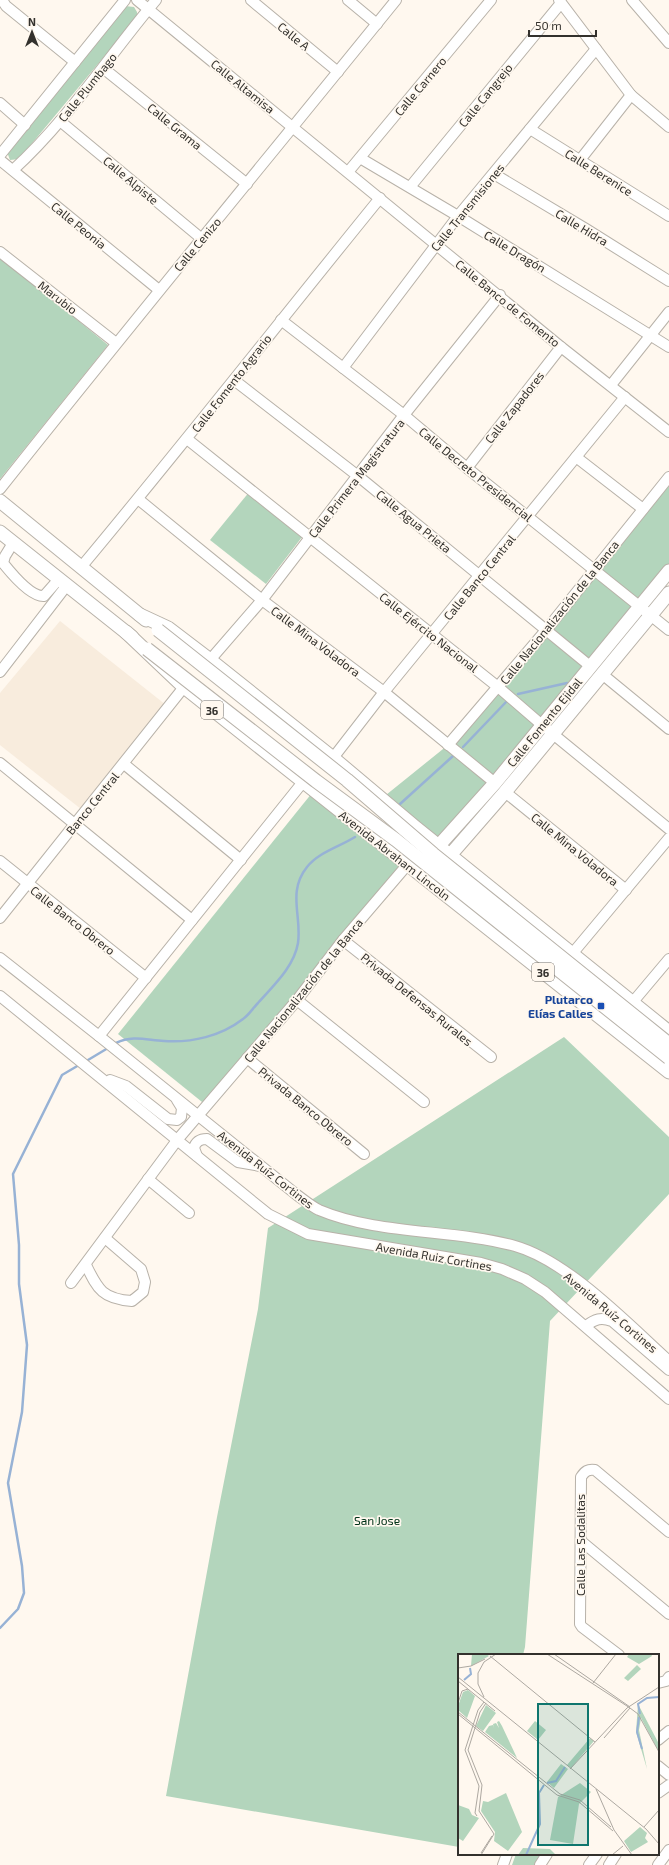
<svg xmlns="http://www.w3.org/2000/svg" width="669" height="1865" font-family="'Exo 2',sans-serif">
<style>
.built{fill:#f8ecdd}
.green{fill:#b3d5bc}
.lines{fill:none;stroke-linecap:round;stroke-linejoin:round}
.stream{stroke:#97b2d5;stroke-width:2.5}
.minor-casing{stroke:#b8b2a9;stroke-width:12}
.major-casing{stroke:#b8b2a9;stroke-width:15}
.minor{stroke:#fff;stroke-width:10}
.major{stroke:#fff;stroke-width:13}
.major-bridge-casing{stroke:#b8b2a9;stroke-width:15;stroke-linecap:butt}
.major-bridge{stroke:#fff;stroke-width:13}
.transit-dot{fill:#1a4fb4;stroke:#fff8ef;stroke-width:1.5}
.labels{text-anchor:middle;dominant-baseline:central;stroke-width:3.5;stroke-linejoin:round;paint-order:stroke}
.shield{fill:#fff8ef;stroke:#706d67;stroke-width:1}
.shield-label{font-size:11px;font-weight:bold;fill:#33312d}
.street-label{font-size:12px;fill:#33312d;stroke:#fff8ef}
.transit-label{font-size:12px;font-weight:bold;fill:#164399;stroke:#fff8ef;text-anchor:end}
.park-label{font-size:12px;fill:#003318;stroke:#fff8ef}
.inset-river{fill:none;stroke:#97b2d5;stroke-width:2}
.inset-road{fill:none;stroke:#ada8a1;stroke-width:1}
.view{fill:#0f766e;fill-opacity:0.15;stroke:#0f766e;stroke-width:2}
.inset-edge{fill:none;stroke:#33312d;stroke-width:2}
</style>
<rect width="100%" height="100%" fill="#fff8ef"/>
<polygon class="built" points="60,621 166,705 81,809 0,745 0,693"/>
<g class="green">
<polygon points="125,6 134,7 137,12 137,17 19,159 10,160 7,152"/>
<polygon points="0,257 108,345 0,479"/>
<polygon points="669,477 669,571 439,846 381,799 448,745"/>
<polygon points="250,491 302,537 266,584 210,540"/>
<polygon points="312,793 404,863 207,1106 118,1034"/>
<polygon points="564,1037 669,1137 669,1194 550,1321 525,1647 523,1655 459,1655 459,1847 166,1796 217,1517 258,1309 268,1228"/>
<polygon points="516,1854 543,1854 535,1865 512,1865"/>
</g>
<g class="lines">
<g class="stream">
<polyline points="518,694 567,683"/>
<polyline points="463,747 507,701"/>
<polyline points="400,804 453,756"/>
<path d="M 116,1043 C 133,1035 146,1040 164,1041 C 192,1043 221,1036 243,1019 C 249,1015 253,1008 258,1003 C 273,986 294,967 298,943 C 302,916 287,892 307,867 C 319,852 339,847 355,837"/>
<polyline points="88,1060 108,1048"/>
<polyline points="0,1628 18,1609 24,1593 22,1566 8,1483 22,1412 27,1345 19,1284 19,1245 13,1174 62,1075 79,1065"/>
</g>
<g class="minor-casing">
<g id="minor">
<polyline points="2,0 6,6 75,62"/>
<polyline points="137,0 561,347 669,432"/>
<polyline points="251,0 338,72"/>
<polyline points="348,0 377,24"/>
<polyline points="559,0 631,95 669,127"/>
<polyline points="632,0 669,43"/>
<polyline points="103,68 247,184"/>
<polyline points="0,103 25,125"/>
<polyline points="60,121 202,239"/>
<polyline points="530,129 669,216"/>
<polyline points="0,155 125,0"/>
<polyline points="360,158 458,216 669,347"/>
<polyline points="0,160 159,290"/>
<polyline points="580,160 631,95"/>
<path d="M 13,170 C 68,120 108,57 156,0"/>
<polyline points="348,172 491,0"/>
<polyline points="494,174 586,229 669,281"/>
<polyline points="410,187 561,3"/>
<polyline points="0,252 116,343"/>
<polyline points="281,320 404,415 467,468 669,630"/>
<polyline points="343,368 458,216 596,49"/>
<polyline points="234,380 358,476 590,666"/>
<polyline points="611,385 669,312"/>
<polyline points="187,439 498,687 542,725 669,829"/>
<polyline points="576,457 643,509"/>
<polyline points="467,468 561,347"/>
<path d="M 0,489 C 130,325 264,163 396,0"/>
<polyline points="138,499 262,600 384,692 495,783"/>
<path d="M 13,543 L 5,556 L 3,563 C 11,573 31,597 44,596 L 59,579"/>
<path d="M 82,566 C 183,445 280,321 380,198"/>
<polyline points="210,660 262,600 404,415 500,295"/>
<polyline points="0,672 67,585"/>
<polyline points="602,674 669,729"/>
<polyline points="448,745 547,629 669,477"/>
<polyline points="333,758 384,692 625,397"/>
<polyline points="0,763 192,920"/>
<polyline points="124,764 241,860"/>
<polyline points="505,792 626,890"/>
<polyline points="0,861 146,978"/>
<polyline points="0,918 184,687"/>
<polyline points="343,940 491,1057"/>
<polyline points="572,954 669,838"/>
<path d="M 0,958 L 99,1036 L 297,1195 C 304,1200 311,1206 319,1210 C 378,1235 453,1229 515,1246 C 568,1261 628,1324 669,1361"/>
<polyline points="0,996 268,1214 308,1234 481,1263 502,1269 525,1279 545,1292 669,1399"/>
<polyline points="297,1000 424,1102"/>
<polyline points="632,1003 669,959"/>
<polyline points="99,1036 303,782"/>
<polyline points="247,1058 364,1154"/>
<polyline points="110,1080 126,1086 168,1119 177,1120 181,1117 182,1108 177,1100"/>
<path d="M 197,1156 L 194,1148 C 196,1141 200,1139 207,1139 L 238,1162 L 260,1166"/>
<polyline points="148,1179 189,1213"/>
<path d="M 86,1265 C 98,1290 103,1299 132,1301 L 143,1292 L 145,1282 L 141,1269 L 105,1238"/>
<polyline points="71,1283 178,1139 297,1000 343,940 408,864"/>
<path d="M 586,1326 C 595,1319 601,1317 612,1321 L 669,1370"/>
<polyline points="581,1541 669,1614"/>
<path d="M 619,1655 L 582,1627 L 580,1624 L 581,1477 C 585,1471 588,1469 595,1470 L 669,1532"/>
<polyline points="658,1683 666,1681 669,1677"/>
<polyline points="658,1740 669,1731"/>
<polyline points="658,1766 669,1775"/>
<polyline points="658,1793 669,1785"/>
<polyline points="503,1865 507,1854"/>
<polyline points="540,1865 547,1854"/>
<polyline points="589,1865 597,1854"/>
<polyline points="609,1865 616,1854"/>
<polyline points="658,1865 669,1850"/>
</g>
</g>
<g class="major-casing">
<g id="major">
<polyline points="0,501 146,620"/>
<polyline points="0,532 132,637"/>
<polyline points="140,615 168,628 210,660 333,758 415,827 669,1032"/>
<polyline points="126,632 184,687 669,1072"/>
<polyline points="434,851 495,783 669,571"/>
<polyline points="445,861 505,792 669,593"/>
</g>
</g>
<use href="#minor" class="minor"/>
<use href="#major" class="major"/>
<g class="major-bridge-casing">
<g id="major-bridge">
<polyline points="158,630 347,780 433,854 669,1044"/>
<polyline points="147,649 316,781 396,840 669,1058"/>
</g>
</g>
<use href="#major-bridge" class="major-bridge"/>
</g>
<rect class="transit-dot" x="597" y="1002" width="8" height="8" rx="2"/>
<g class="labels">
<g class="shield">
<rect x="201" y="701" width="22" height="18" rx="3"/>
<rect x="532" y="963" width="22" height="18" rx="3"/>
</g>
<g class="shield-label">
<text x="212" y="710">36</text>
<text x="543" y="972">36</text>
</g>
<g class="street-label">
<text transform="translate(294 36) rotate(39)">Calle A</text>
<text transform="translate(243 86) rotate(39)">Calle Altamisa</text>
<text transform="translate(420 86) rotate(-50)">Calle Carnero</text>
<text transform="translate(87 87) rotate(-51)">Calle Plumbago</text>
<text transform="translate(485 95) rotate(-51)">Calle Cangrejo</text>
<text transform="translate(175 126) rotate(39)">Calle Grama</text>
<text transform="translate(599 172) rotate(32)">Calle Berenice</text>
<text transform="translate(131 180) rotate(40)">Calle Alpiste</text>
<text transform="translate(467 207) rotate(-51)">Calle Transmisiones</text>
<text transform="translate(79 225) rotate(39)">Calle Peonia</text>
<text transform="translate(582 227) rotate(31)">Calle Hidra</text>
<text transform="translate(197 244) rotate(-50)">Calle Cenizo</text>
<text transform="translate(515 251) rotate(31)">Calle Dragón</text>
<text transform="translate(58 297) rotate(38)">Marubio</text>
<text transform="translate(508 303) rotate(39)">Calle Banco de Fomento</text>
<text transform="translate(231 383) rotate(-52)">Calle Fomento Agrario</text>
<text transform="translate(514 407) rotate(-52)">Calle Zapadores</text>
<text transform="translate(476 474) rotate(39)">Calle Decreto Presidencial</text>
<text transform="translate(356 478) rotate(-52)">Calle Primera Magistratura</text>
<text transform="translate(414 521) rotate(39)">Calle Agua Prieta</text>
<text transform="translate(479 577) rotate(-51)">Calle Banco Central</text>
<text transform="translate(559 612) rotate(-51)">Calle Nacionalización de la Banca</text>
<text transform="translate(429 632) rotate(38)">Calle Ejército Nacional</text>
<text transform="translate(316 641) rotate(37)">Calle Mina Voladora</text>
<text transform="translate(544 722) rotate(-51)">Calle Fomento Ejidal</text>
<text transform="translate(92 803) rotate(-51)">Banco Central</text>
<text transform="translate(575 849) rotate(39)">Calle Mina Voladora</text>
<text transform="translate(395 855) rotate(38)">Avenida Abraham Lincoln</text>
<text transform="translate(73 920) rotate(38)">Calle Banco Obrero</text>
<text transform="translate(303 990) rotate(-51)">Calle Nacionalización de la Banca</text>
<text transform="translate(417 999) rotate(39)">Privada Defensas Rurales</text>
<text transform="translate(306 1106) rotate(39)">Privada Banco Obrero</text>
<text transform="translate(266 1169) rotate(38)">Avenida Ruíz Cortines</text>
<text transform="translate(434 1256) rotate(10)">Avenida Ruiz Cortines</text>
<text transform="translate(611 1312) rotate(40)">Avenida Ruíz Cortines</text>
<text transform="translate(580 1545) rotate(-90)">Calle Las Sodalitas</text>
</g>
<g class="transit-label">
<text x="593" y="999">Plutarco<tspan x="593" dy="14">Elías Calles</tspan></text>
</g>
<g class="park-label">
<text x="377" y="1520">San Jose</text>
</g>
</g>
<g transform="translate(458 1654)">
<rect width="201" height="201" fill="#fff8ef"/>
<path d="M 14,0 L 28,0 L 31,2 L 13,12 ZM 171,0 L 193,0 L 194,2 L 181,10 L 169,3 ZM 179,11 L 183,15 L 170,27 L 166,24 ZM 10,36 L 17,42 L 9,64 L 0,56 L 0,52 L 5,38 ZM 180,50 L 201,90 L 201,98 L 183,64 L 181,76 L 189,115 L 178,78 ZM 28,51 L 38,59 L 25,77 L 18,72 ZM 41,67 L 44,72 L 59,104 L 27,78 L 31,72 L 35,71 L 36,74 L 35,70 L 38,69 L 41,74 L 39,68 ZM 77,67 L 88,76 L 80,86 L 69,77 ZM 132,84 L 136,87 L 113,114 L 109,111 ZM 103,110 L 110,115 L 96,134 L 89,128 ZM 122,129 L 133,138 L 121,150 L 115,190 L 92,186 L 100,143 ZM 48,139 L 64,178 L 50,197 L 36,187 L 37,178 L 23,157 L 25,147 L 30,148 ZM 0,151 L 11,155 L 14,161 L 21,164 L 5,187 L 0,184 ZM 182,173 L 189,179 L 187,184 L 190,188 L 173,198 L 166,187 ZM 65,194 L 92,195 L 98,201 L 60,201 Z" fill="#b3d5bc"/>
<path class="inset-river" d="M 6,26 L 13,20 L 12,14M 182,60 L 180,50 L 189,44 L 201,43M 181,63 L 179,78 L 184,95M 89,129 L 98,127 L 107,113M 68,201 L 82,170 L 81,139 L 86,131"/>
<path class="inset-road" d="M 89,0 L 172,54M 96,0 L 172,53M 32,2 L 137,88M 0,14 L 13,12 L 27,5M 0,23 L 188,175 L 201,190M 0,27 L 37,57M 135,29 L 158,0M 26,43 L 20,30 L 20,19 L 26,8 L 38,0M 0,49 L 4,37 L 10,35M 172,54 L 180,60 L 201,98M 0,58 L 102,140 L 122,146 L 153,173M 0,60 L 99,141 L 121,148 L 155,177M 146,84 L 172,54M 112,115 L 169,54 L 201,33M 138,135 L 156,176 L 174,201M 21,157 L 24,131 L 10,96 L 22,58 L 28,49M 21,157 L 36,180 L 23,201M 19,162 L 17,159 L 21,132 L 7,96 L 20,56 L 26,48M 186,173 L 201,156M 23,199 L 34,182M 154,201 L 165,192"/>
<path class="view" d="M 80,50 L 130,50 L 130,191 L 80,191 Z"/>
<rect width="201" height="201" class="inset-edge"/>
</g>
<g transform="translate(32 32)" stroke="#fff8ef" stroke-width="3" paint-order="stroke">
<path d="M0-3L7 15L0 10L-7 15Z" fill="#33312d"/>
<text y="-6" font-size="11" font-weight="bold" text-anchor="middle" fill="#33312d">N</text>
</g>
<path d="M529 30v6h67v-6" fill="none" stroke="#33312d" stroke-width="2"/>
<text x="535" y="30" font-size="12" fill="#33312d" stroke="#fff8ef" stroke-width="3" paint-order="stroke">50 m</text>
</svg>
